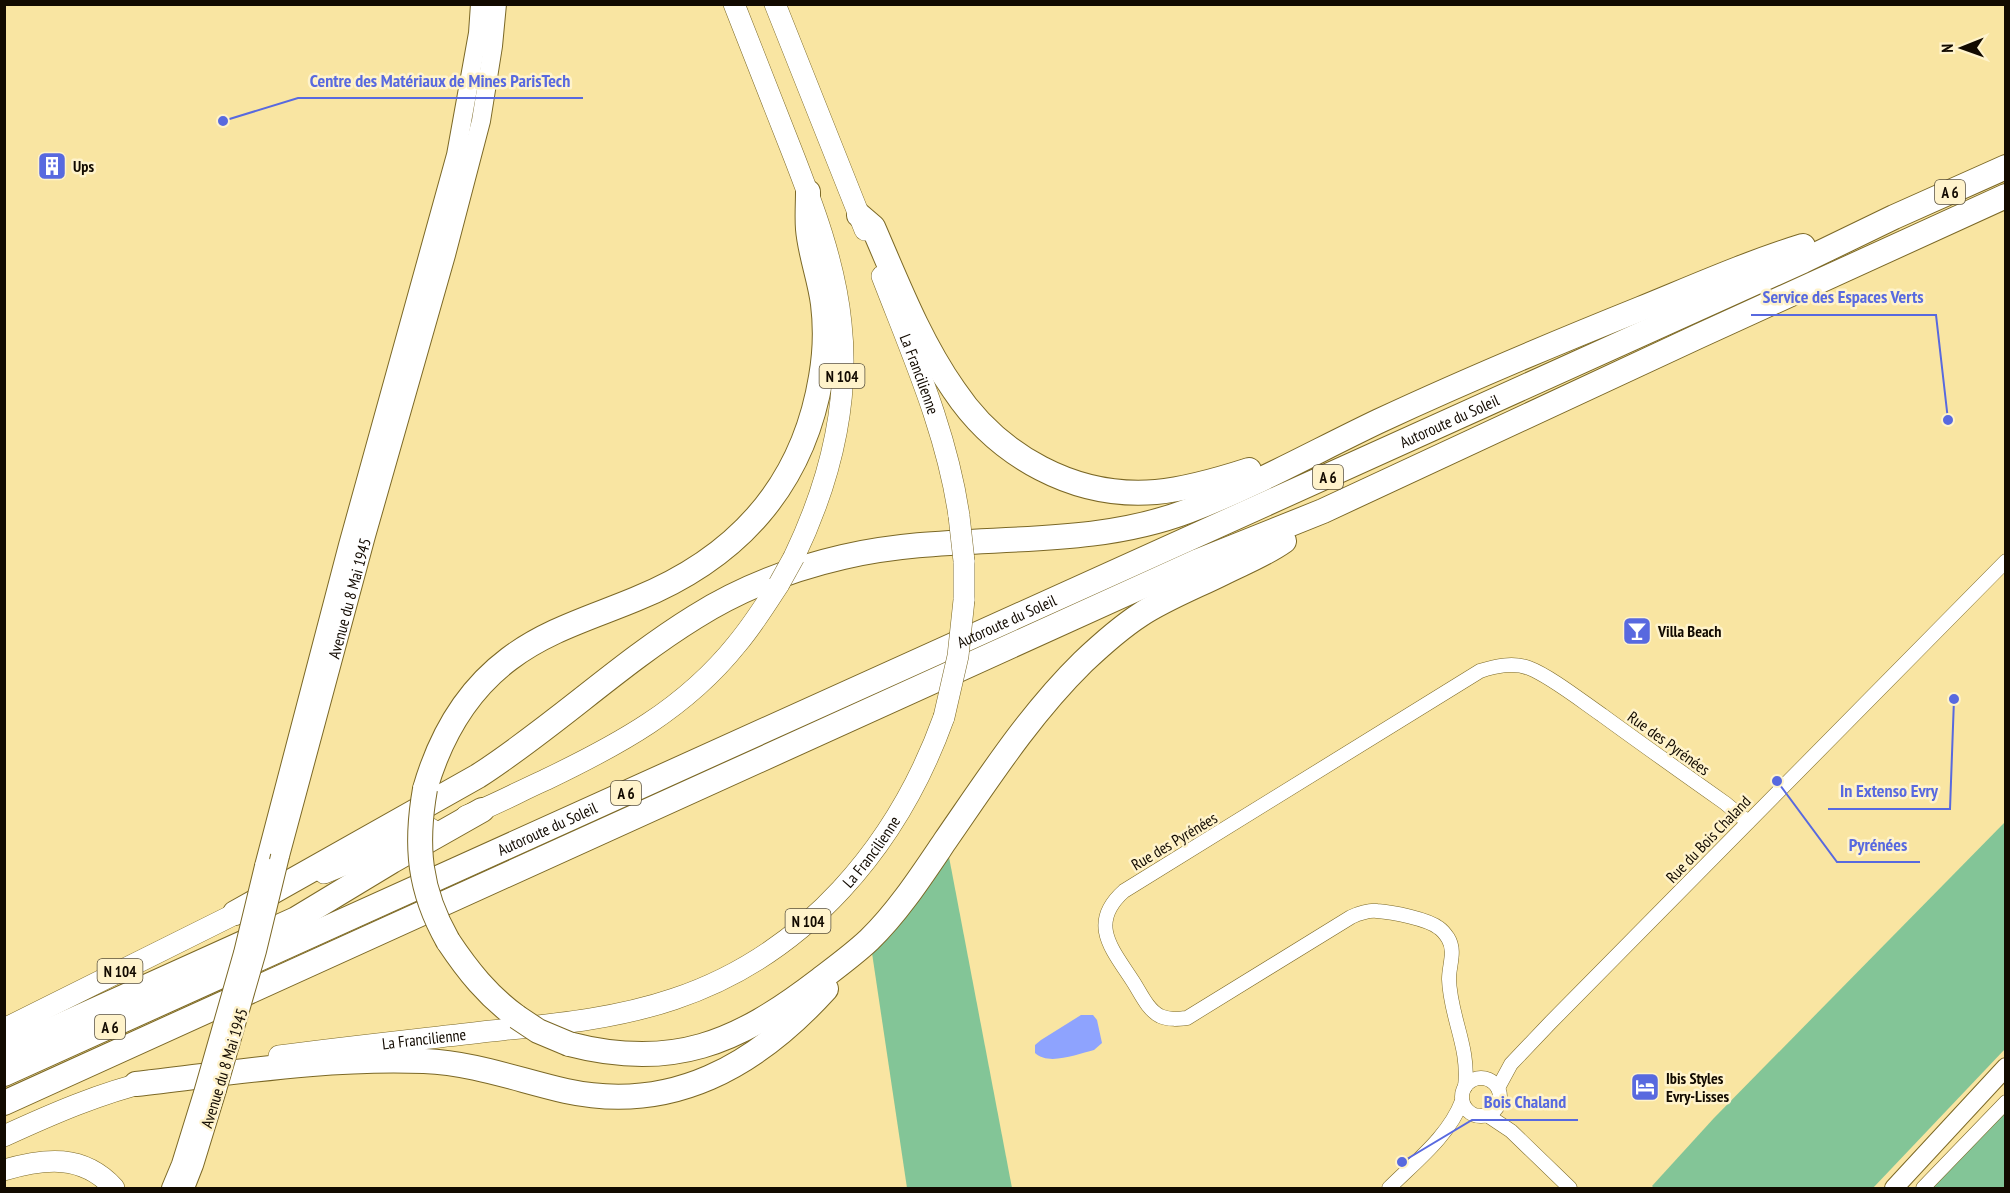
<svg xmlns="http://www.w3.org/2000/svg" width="2010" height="1193" font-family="'PT Sans Narrow',sans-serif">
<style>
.green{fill:#83c597}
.water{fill:#8ea3fe}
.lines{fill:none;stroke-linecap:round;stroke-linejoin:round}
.minor-casing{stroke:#7b6826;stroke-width:15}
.secondary-casing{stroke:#7b6826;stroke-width:20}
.trunk-casing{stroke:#7b6826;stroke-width:22}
.motorway-casing{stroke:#7b6826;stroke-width:26}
.minor{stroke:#fff;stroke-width:14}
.secondary{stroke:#fff;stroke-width:18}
.trunk{stroke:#fff;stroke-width:21}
.motorway{stroke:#fff;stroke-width:24}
.secondary-bridge-casing{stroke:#7b6826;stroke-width:20;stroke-linecap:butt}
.trunk-bridge-casing{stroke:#7b6826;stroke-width:22;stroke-linecap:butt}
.motorway-bridge-casing{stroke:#7b6826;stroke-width:26;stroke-linecap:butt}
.secondary-bridge{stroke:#fff;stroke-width:18}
.trunk-bridge{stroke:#fff;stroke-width:21}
.motorway-bridge{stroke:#fff;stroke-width:24}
.labels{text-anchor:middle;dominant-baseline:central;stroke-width:5;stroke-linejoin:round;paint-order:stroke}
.shield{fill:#fff3cb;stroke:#59503d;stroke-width:1.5}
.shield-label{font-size:15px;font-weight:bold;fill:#120a00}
.poi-label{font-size:16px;font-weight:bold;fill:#120a00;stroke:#fff3cb;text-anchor:start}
.street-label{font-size:16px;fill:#120a00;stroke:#fff3cb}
.leader{fill:none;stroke:#5869df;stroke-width:2}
.callout-dot{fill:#5869df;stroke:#fff3cb;stroke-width:2}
.callout-label{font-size:18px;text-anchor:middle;font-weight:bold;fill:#5869df;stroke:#fff3cb;stroke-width:5;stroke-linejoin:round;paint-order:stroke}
</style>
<rect width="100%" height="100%" fill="#f9e5a2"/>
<g class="green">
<polygon points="2005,822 2005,1049 1873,1188 1654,1188 1652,1186 1714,1118"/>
<polygon points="949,857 1012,1188 907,1188 872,953"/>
<polygon points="2005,1106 2005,1188 1929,1188"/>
</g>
<path class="water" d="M 1081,1015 L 1093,1015 L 1097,1020 L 1102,1043 L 1094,1050 C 1077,1054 1049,1066 1035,1053 L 1035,1045 L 1041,1040 Z"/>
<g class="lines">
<g class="minor-casing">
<g id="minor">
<circle cx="1481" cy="1097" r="19"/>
<path d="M 1465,1087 C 1470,1047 1450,1017 1449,979 C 1449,965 1456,951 1448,938 C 1446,935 1442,930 1439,928 C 1428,919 1392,912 1377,911 C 1368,910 1360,913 1351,917 L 1187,1018 C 1178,1019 1169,1020 1160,1016 C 1148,1010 1141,994 1134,983 C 1113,950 1087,924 1124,891 L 1480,671 C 1496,666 1513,662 1529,668 C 1550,676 1583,702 1602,715 C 1643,745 1684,774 1725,803 L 1748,822"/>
<polyline points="1498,1088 1511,1064 1550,1023 2006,561"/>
<polyline points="1487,1115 1511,1131 1570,1188"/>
<path d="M 1389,1188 C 1415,1162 1449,1136 1462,1101"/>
<polyline points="1923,1188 2006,1102"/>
</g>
</g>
<g class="secondary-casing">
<g id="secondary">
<path id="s1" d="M 280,856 L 366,536 L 446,255 L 481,121 L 493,46 L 497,4"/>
<polyline points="264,866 348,545 456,155 478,33 480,4"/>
<polyline points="171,1188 181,1164 203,1093"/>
<polyline points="185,1188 194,1165 217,1090"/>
<polyline points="1894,1188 2006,1067"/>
</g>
</g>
<g class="trunk-casing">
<g id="trunk">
<path d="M 734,4 C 753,52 772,100 791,149 C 813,205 835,263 841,323 C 850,405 829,484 794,557"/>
<polyline points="775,4 865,230"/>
<path id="s2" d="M 882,276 C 912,354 947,432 959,516"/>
<polyline points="964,561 964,600"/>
<path d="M 466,816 C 493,806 518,792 545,780 C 618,745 685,709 737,644 C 753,625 766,604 779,584"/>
<polyline points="324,873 431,829"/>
<polyline points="4,1029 249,907"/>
<path id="s3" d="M 279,1056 C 347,1047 414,1040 482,1032 C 547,1025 612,1020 674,999 C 806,955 898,845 944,717"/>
<path d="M 4,1136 C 52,1114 100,1093 151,1081"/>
<path d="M 4,1170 C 45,1158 83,1154 114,1188"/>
</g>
</g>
<g class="motorway-casing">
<g id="motorway">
<path d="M 859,215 L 873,227 C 897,282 919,340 954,390 C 998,456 1075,499 1156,492 C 1187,489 1218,480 1249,470"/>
<path d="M 425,789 C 440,737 465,692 509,659 C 547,630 593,617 636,599 C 737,558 803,486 821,377 C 825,354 826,328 823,304 C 820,279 810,254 808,229 C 807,217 808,204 808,192"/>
<path d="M 235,913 L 478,776 C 554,727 619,664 695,617 C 741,588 791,569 843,557 C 957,530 1077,553 1188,511 C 1254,486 1316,451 1379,421 C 1465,381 1553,344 1640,309 C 1694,287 1748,263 1803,246"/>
<path d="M 448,941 C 468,971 488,996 517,1017"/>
<path d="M 569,1044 C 672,1071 737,1043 818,981 C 835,968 853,955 869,940 C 898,912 922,875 945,841 C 988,779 1029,715 1083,662 C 1101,645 1120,628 1140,615 C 1164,599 1197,586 1223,573 C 1243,563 1266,554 1284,541"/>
<polyline points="4,1051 296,919 392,861 482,810"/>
<path id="s4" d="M 4,1074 L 1803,261 L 1894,217 L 2006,167"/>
<path d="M 136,1084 C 232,1073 328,1057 424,1061 C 474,1063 518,1080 566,1091 C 672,1114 756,1066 826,989"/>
<polyline points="4,1103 1196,562 1323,511 1699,336 2006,196"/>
</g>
</g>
<use href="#minor" class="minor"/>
<use href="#secondary" class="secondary"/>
<use href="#trunk" class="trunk"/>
<use href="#motorway" class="motorway"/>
<g class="secondary-bridge-casing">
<g id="secondary-bridge">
<polyline points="217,1090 257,951 280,856"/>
<polyline points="203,1093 243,953 264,866"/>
</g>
</g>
<g class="trunk-bridge-casing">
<g id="trunk-bridge">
<polyline points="959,516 964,561"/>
<polyline points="779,584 794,557"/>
<polyline points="944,717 958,656 964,600"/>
</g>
</g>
<g class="motorway-bridge-casing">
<g id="motorway-bridge">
<path d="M 425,789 C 415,846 419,890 448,941"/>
<polyline points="517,1017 538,1031 569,1044"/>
</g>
</g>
<use href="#secondary-bridge" class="secondary-bridge"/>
<use href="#trunk-bridge" class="trunk-bridge"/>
<use href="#motorway-bridge" class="motorway-bridge"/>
</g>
<defs>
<g id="building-square" transform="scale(1.5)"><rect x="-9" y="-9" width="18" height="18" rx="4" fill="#5869df" stroke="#fff3cb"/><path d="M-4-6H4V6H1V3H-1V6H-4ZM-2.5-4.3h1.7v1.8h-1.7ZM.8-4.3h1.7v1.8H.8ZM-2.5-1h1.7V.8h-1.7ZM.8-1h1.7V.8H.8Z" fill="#fff"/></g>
<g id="bar-square" transform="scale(1.5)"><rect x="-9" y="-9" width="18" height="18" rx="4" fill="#5869df" stroke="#fff3cb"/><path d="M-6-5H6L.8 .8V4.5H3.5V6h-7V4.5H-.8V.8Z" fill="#fff"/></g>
<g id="hotel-square" transform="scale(1.5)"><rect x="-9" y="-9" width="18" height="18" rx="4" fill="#5869df" stroke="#fff3cb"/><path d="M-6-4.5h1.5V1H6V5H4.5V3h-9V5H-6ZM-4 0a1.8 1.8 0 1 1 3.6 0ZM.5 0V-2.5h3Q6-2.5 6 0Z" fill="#fff"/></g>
</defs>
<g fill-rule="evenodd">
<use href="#building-square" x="52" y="166"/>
<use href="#bar-square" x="1637" y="631"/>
<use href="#hotel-square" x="1645" y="1087"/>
</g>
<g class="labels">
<g class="shield">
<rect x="1935" y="180" width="30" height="24" rx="4.5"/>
<rect x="819.5" y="364" width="45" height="24" rx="4.5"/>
<rect x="1313" y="465" width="30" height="24" rx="4.5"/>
<rect x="611" y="781" width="30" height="24" rx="4.5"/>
<rect x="785.5" y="909" width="45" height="24" rx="4.5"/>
<rect x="97.5" y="959" width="45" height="24" rx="4.5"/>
<rect x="95" y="1015" width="30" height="24" rx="4.5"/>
</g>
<g class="shield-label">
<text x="1950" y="192">A 6</text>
<text x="842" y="376">N 104</text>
<text x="1328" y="477">A 6</text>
<text x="626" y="793">A 6</text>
<text x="808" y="921">N 104</text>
<text x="120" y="971">N 104</text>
<text x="110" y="1027">A 6</text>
</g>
<g class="poi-label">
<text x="73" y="166">Ups</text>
<text x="1658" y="631">Villa Beach</text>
<text x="1666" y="1078">Ibis Styles<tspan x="1666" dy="18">Evry-Lisses</tspan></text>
</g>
<g class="street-label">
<text stroke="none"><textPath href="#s2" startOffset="105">La Francilienne</textPath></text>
<text stroke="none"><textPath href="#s4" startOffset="1586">Autoroute du Soleil</textPath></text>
<text stroke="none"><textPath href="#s1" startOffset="267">Avenue du 8 Mai 1945</textPath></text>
<text stroke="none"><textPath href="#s4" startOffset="1100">Autoroute du Soleil</textPath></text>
<text transform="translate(1669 743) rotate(36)">Rue des Pyrénées</text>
<text stroke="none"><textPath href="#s4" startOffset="596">Autoroute du Soleil</textPath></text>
<text transform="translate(1708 839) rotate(-46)">Rue du Bois Chaland</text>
<text transform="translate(1174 841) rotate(-31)">Rue des Pyrénées</text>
<text stroke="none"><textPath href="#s3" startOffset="650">La Francilienne</textPath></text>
<text stroke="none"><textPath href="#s3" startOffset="146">La Francilienne</textPath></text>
<text transform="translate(224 1068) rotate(-73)">Avenue du 8 Mai 1945</text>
</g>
</g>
<path class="leader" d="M223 121L298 98H583M1948 420L1936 315H1751M1954 699L1950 809H1828M1777 781L1837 862H1920M1402 1162L1472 1120H1578"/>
<g class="callout-dot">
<circle cx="223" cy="121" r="6"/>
<circle cx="1948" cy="420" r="6"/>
<circle cx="1954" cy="699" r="6"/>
<circle cx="1777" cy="781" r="6"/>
<circle cx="1402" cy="1162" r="6"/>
</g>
<g class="callout-label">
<text x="440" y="87">Centre des Matériaux de Mines ParisTech</text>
<text x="1843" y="303">Service des Espaces Verts</text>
<text x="1889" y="797">In Extenso Evry</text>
<text x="1878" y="851">Pyrénées</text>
<text x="1525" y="1108">Bois Chaland</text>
</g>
<rect width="2010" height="1193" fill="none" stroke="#120a00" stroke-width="12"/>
<g transform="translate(1962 48) rotate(269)" stroke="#fff3cb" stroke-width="4.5" paint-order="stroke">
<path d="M0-4.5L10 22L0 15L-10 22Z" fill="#120a00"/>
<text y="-9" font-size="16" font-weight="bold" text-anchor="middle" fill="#120a00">N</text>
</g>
</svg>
